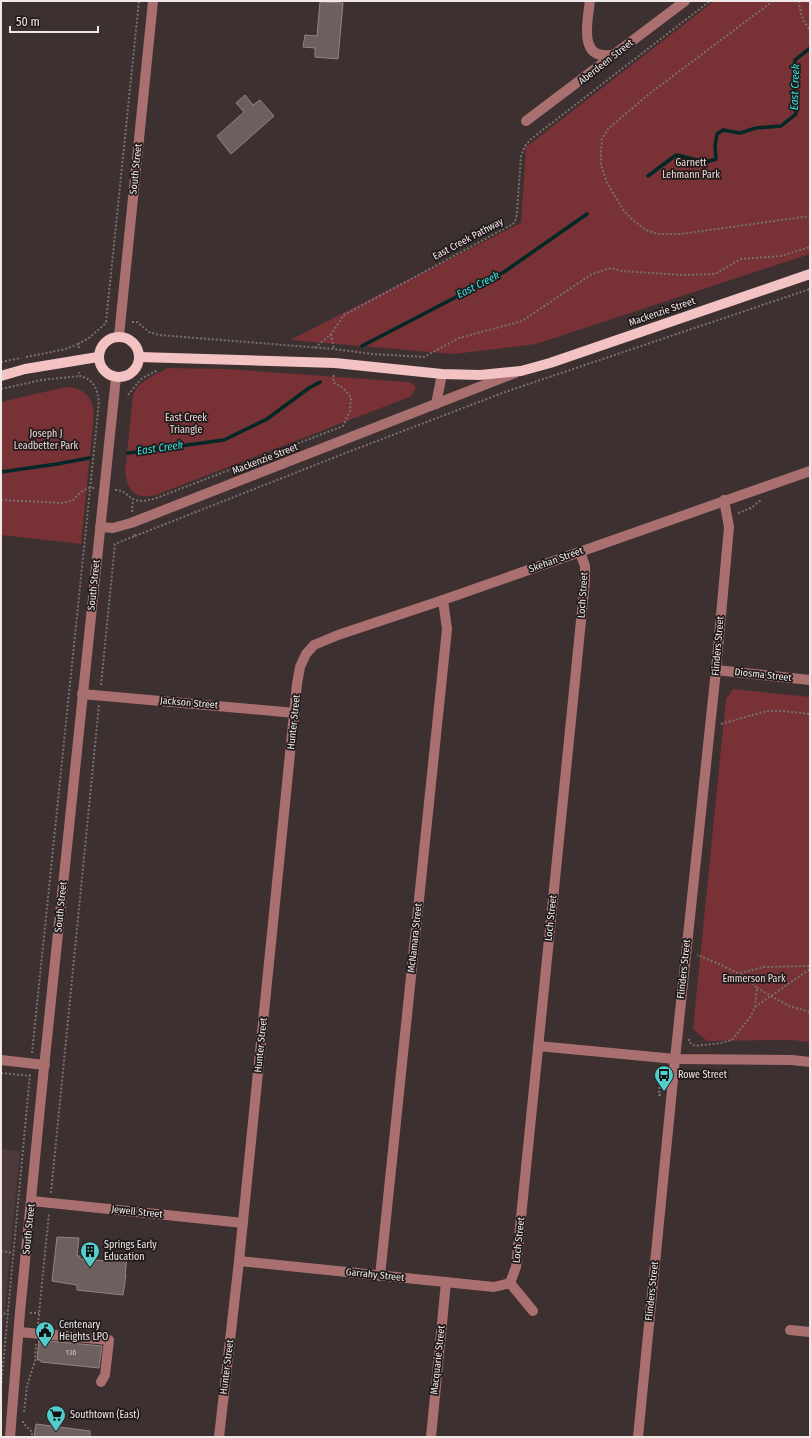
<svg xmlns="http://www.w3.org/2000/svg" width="811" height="1438" font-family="'Fira Sans Condensed',sans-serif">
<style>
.built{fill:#4c3939}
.green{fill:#783135}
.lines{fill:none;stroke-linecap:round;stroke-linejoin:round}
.stream{stroke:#012827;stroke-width:3.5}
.building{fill:#6d5f5e;stroke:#948484}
.path{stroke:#7a6f6f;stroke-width:2;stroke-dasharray:2 2;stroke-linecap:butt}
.minor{stroke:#aa7070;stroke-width:10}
.major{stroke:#f3c2c2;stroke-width:10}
.labels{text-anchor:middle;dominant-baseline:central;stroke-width:3.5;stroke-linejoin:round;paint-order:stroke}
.number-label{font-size:8px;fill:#cfc5c5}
.street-label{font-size:10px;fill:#f0e7e7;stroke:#201a1a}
.park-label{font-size:10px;fill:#f1d9d9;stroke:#201a1a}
.poi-label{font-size:10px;fill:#f0e7e7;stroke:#201a1a;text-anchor:start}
.water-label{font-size:11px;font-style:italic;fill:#2de4e1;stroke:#201a1a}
</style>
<rect width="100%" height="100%" fill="#3d3030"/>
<polygon class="built" points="1,1149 20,1151 1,1349"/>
<g class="green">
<polygon points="714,1 810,1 810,254 536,344 454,354 290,340 521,223 526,147"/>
<path d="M 168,368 L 227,369 L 408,382 L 413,384 L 416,388 L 411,396 L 404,399 L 156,495 C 136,499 128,493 125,472 L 133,395 C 138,381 155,375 168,368 Z"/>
<path d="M 71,387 C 87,391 92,398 94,414 L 81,544 L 1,535 L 1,402 L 61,388 Z"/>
<polygon points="733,689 810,697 810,1042 792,1040 707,1041 693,1029 726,699"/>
</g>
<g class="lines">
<g class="stream">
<polyline points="648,176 676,155 706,162 716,159 715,146 717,134 723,130 740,133 756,128 781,126 796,114 794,86 795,60 810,48"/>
<polyline points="362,346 504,272 587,214"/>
<polyline points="128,453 224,440 267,419 309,388 320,382"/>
<polyline points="1,472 57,464 89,458"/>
</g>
</g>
<g class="building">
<polygon points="320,2 343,3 338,59 315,57 315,48 303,47 305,35 317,36"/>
<polygon points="245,95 253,105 260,100 274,116 231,154 217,136 244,112 236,103"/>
<polygon points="57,1237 79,1238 77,1256 80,1256 80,1259 107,1261 107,1255 127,1257 125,1275 126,1275 123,1295 77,1290 77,1285 52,1281"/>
<polygon points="39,1340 102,1346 99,1368 41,1362 41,1360 37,1360"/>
<polygon points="36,1424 90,1431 90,1437 34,1437"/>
</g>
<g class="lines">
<g class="path">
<polyline points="773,1 649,94 608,129 602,139 601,152 601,165 607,183 624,211 635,222 646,230 657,234 681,234 810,216"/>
<path d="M 799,1 C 800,13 803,21 810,30"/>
<polyline points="106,322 139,1"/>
<polyline points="132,322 137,322 149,332 159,335 334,349 372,354 424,357 459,338 522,321 592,274 611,268 622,271 682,275 715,274 741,259 781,256 810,247"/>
<polyline points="331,334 334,349"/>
<polyline points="79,348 78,344 89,338 107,322"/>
<polyline points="315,348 331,334 344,315 513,224 516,219 517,213 521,156 525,146 531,139 710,1"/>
<polyline points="26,357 66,349 78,344"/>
<polyline points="1,362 21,358"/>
<polyline points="1,389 41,380 80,376"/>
<polyline points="128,395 141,379 158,370"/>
<path d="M 115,490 C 126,490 127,497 135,500 C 141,502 148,500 154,499 L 343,426 L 350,411 L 351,397 L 343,388 L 333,382 L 334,373"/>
<polyline points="1,500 63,503 73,500 82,491 89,488 95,488"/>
<polyline points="132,512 133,499"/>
<polyline points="738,513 751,508 761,500"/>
<polyline points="135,536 343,454 505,392 810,289"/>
<polyline points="101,685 115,544 135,536 134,534"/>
<polyline points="721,724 767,711 783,711 810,714"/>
<polyline points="740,973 764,967 810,966"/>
<polyline points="757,988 789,1006 810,1012"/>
<polyline points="755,1007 810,969"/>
<polyline points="689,1039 689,1042 695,1046 721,1043 732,1040 751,1016 755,1007 757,988 748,978 717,963 697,955"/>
<path d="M 32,1053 L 99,402 C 97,388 94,380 80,376 L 79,372"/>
<polyline points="661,1067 659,1095 662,1095"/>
<polyline points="1,1073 30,1076"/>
<polyline points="51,1193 99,705"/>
<polyline points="1,1251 13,1253"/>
<polyline points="30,1313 39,1313"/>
<polyline points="1,1317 7,1311"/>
<polyline points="38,1324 49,1213"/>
<polyline points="1,1387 30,1074"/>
<polyline points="24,1412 27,1386 35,1361 36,1344"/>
<polyline points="23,1421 23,1423 32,1432 32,1437"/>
</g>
<g class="minor">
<path d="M 590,1 C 587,23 578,63 615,54"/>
<polyline points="526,121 685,1"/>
<polyline points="119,336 153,1"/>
<polyline points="436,404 442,374"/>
<polyline points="100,527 113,528 131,523 515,373"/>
<polyline points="716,670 810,680"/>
<polyline points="82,694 295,713"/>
<polyline points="538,1046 675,1059 792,1060 810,1062"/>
<polyline points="1,1060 45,1065"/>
<polyline points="32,1201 243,1223"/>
<polyline points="239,1261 494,1287 510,1283"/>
<polyline points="380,1276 447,629 443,600"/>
<polyline points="510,1283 516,1267 585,581 585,566 580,552"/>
<polyline points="510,1283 533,1311"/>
<polyline points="790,1330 810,1332"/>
<polyline points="19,1332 109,1340 105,1375 101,1382"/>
<polyline points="10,1437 20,1312 43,1077 116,377"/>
<polyline points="219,1437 239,1261 297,684 300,667 306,654 314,645 338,635 443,600 810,471"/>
<polyline points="431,1437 446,1282"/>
<polyline points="638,1437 675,1059 716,670 729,527 724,500"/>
</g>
<g class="major">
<circle cx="119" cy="357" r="20"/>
<polyline points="139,357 335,363 442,374 480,375 521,371 550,363 810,274"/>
<polyline points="1,376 25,369 98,357"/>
</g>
</g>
<defs>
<g id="bus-pin" transform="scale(1)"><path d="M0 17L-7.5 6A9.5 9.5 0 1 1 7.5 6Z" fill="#53cdcb" stroke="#201a1a"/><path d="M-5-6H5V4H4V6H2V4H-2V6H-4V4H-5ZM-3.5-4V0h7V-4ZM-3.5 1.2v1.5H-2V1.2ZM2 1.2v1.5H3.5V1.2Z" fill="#111"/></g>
<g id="building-pin" transform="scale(1)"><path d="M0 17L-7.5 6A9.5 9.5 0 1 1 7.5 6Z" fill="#53cdcb" stroke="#201a1a"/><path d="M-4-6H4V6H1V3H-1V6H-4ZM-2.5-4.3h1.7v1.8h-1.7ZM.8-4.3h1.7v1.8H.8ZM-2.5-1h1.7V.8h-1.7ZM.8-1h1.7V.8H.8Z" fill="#111"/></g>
<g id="civic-pin" transform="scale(1)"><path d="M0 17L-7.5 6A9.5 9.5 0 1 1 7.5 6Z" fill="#53cdcb" stroke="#201a1a"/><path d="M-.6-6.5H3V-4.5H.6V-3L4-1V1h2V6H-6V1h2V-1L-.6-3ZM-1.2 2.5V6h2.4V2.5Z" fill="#111"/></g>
<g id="supermarket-pin" transform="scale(1)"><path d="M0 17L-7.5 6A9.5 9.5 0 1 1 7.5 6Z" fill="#53cdcb" stroke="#201a1a"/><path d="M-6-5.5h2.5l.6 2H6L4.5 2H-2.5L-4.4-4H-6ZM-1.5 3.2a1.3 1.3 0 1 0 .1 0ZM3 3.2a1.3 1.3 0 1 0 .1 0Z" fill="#111"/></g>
</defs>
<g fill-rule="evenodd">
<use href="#bus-pin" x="664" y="1075"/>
<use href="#building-pin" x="90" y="1251"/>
<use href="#civic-pin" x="45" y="1331"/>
<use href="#supermarket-pin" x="56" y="1415"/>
</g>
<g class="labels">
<g class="number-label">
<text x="71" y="1352">136</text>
</g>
<g class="street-label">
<text transform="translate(606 62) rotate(-38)">Aberdeen Street</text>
<text transform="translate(136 169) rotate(-84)">South Street</text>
<text transform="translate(468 239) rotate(-28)">East Creek Pathway</text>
<text transform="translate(662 312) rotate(-19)">Mackenzie Street</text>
<text transform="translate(265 459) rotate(-21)">Mackenzie Street</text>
<text transform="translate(556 560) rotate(-20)">Skehan Street</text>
<text transform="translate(94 585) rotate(-84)">South Street</text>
<text transform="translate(583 595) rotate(-86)">Loch Street</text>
<text transform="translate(718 646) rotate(-85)">Flinders Street</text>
<text transform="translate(763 675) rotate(6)">Diosma Street</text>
<text transform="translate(189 703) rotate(5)">Jackson Street</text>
<text transform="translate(294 722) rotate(-84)">Hunter Street</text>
<text transform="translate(61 907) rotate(-84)">South Street</text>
<text transform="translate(551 918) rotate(-84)">Loch Street</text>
<text transform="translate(415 938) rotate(-84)">McNamara Street</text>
<text transform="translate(684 969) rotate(-84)">Flinders Street</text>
<text transform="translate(261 1045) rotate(-84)">Hunter Street</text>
<text transform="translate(137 1212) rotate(6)">Jewell Street</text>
<text transform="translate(29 1229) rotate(-84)">South Street</text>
<text transform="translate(519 1240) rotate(-84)">Loch Street</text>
<text transform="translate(375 1275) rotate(6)">Garrahy Street</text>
<text transform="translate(652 1291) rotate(-84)">Flinders Street</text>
<text transform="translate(438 1360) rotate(-84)">Macquarie Street</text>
<text transform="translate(227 1367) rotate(-83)">Hunter Street</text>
</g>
<g class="park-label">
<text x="691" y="163">Garnett<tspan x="691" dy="12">Lehmann Park</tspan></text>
<text x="186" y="418">East Creek<tspan x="186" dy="12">Triangle</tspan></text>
<text x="46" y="434">Joseph J<tspan x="46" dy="12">Leadbetter Park</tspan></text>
<text x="754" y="979">Emmerson Park</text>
</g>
<g class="poi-label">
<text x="678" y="1075">Rowe Street</text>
<text x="104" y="1245">Springs Early<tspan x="104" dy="12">Education</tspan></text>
<text x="59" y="1325">Centenary<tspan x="59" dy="12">Heights LPO</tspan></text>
<text x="70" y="1415">Southtown (East)</text>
</g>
<g class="water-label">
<text transform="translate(795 87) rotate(-88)">East Creek</text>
<text transform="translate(478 285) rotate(-27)">East Creek</text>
<text transform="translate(160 448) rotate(-8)">East Creek</text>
</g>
</g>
<rect width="811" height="1438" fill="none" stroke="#f0e7e7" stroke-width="4"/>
<path d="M10 26v6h88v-6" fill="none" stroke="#f0e7e7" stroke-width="2"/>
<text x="16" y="26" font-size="12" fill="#f0e7e7" stroke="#201a1a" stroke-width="3" paint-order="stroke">50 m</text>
</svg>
